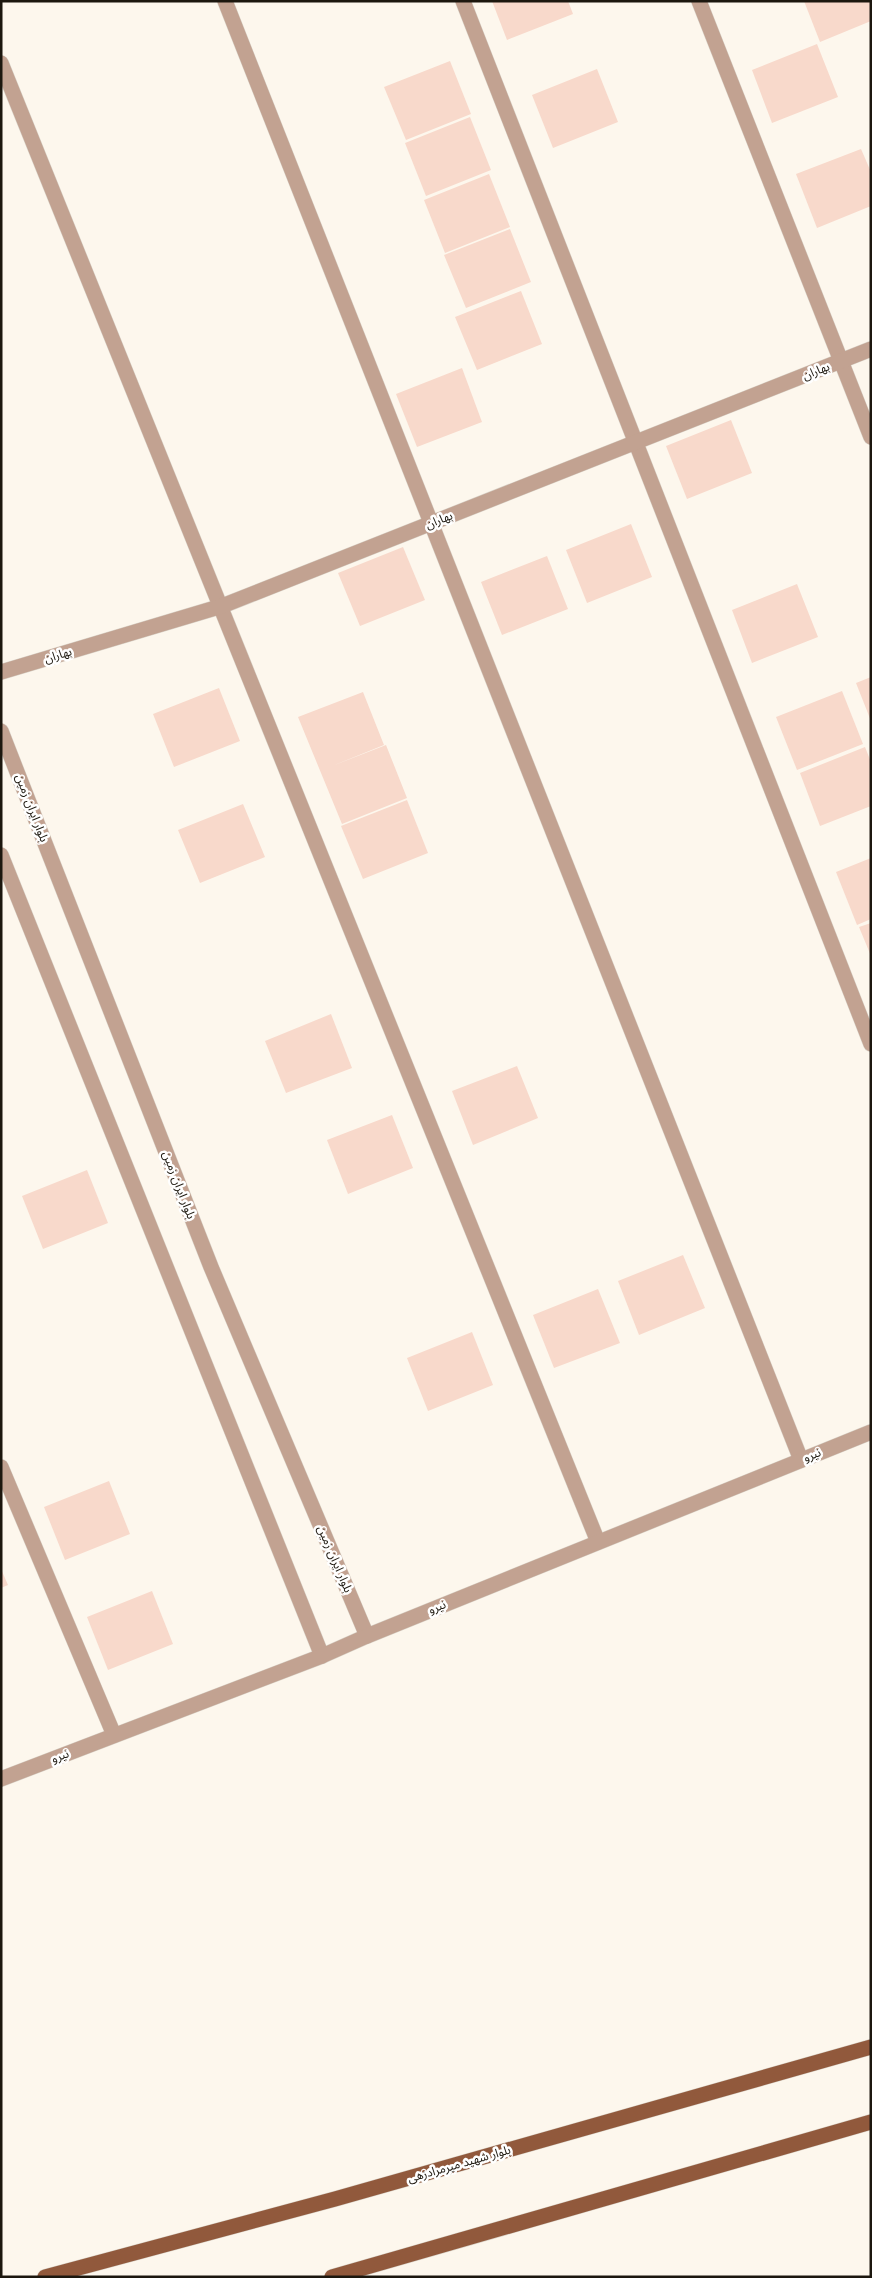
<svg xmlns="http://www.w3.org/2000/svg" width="872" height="2278" font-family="'DM Sans','Noto Sans Arabic',sans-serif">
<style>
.building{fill:#f8d9cb}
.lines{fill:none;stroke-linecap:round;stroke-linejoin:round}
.minor-casing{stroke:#d9d3c9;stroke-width:16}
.major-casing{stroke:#d9d3c9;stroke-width:16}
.minor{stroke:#c2a291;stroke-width:15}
.major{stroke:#91593c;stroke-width:15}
.labels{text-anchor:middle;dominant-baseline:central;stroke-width:5;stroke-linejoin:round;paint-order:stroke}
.street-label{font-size:12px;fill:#1c170e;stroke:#fff}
</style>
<rect width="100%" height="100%" fill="#fdf7ed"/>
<g class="building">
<polygon points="492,1 568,1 573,14 507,40"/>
<polygon points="804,1 871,1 871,21 820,42"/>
<polygon points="817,44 838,97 772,123 752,70"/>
<polygon points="450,61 471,114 406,140 384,87"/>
<polygon points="597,69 618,122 553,148 532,95"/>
<polygon points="470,117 491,170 426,196 405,143"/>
<polygon points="861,149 871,172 871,206 817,228 796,174"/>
<polygon points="489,174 510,227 445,253 424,200"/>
<polygon points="510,229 531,282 466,308 444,255"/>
<polygon points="521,291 542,344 477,370 455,317"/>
<polygon points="462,368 482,422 417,447 396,394"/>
<polygon points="731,420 752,473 687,499 666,446"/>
<polygon points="631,524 652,577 587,603 566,550"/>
<polygon points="403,547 425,600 360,626 338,573"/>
<polygon points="547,556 568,609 502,635 481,582"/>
<polygon points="797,584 818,637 752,663 732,610"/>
<polygon points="871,677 871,721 856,683"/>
<polygon points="219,688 240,741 174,767 153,714"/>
<polygon points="842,691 863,744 797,770 776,717"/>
<polygon points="363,692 384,745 332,766 386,745 407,798 342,824 298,717"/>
<polygon points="865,747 871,762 871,806 820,826 800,773"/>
<polygon points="407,800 428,853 363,879 341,826"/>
<polygon points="243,804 265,857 200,883 178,830"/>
<polygon points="871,858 871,919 857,925 836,872"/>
<polygon points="871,923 871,956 859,927"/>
<polygon points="331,1014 352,1068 286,1093 265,1041"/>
<polygon points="517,1066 538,1118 473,1145 452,1091"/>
<polygon points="392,1115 413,1168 348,1194 327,1140"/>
<polygon points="87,1170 108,1223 43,1249 22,1196"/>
<polygon points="683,1255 705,1308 639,1335 618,1281"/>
<polygon points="598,1289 620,1343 554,1368 533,1315"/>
<polygon points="472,1332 493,1385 428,1411 407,1358"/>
<polygon points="109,1481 130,1534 65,1560 44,1507"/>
<polygon points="1,1569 8,1585 1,1588"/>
<polygon points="152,1591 173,1644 108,1670 87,1617"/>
</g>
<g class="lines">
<g class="minor-casing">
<g id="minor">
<polyline points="225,1 801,1460"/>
<polyline points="463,1 871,1044"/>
<polyline points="699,1 871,437"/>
<polyline points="1,63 598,1542"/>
<polyline points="1,672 222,606 871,349"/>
<polyline points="1,731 211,1267 367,1636"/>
<polyline points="1,855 322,1656"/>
<polyline points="1,1467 114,1735"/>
<polyline points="1,1779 322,1656 367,1636 871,1432"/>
</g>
</g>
<g class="major-casing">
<g id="major">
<polyline points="45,2277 335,2199 871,2047"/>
<polyline points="332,2277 871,2122"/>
</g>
</g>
<use href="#minor" class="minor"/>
<use href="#major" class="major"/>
</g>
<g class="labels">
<g class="street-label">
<text transform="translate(816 371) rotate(-22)">بهاران</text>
<text transform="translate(439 520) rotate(-22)">بهاران</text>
<text transform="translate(58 655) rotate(-17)">بهاران</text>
<text transform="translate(32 808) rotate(69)">بلوار ایران زمین</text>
<text transform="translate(179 1185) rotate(69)">بلوار ایران زمین</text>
<text transform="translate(812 1455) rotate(-22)">نیرو</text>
<text transform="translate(335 1559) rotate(67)">بلوار ایران زمین</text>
<text transform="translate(437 1607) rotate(-22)">نیرو</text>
<text transform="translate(60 1756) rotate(-21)">نیرو</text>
<text transform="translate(459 2164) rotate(-16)">بلوار شهید میرمرادزهی</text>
</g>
</g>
<rect width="872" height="2278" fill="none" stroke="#1c170e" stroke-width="5"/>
</svg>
